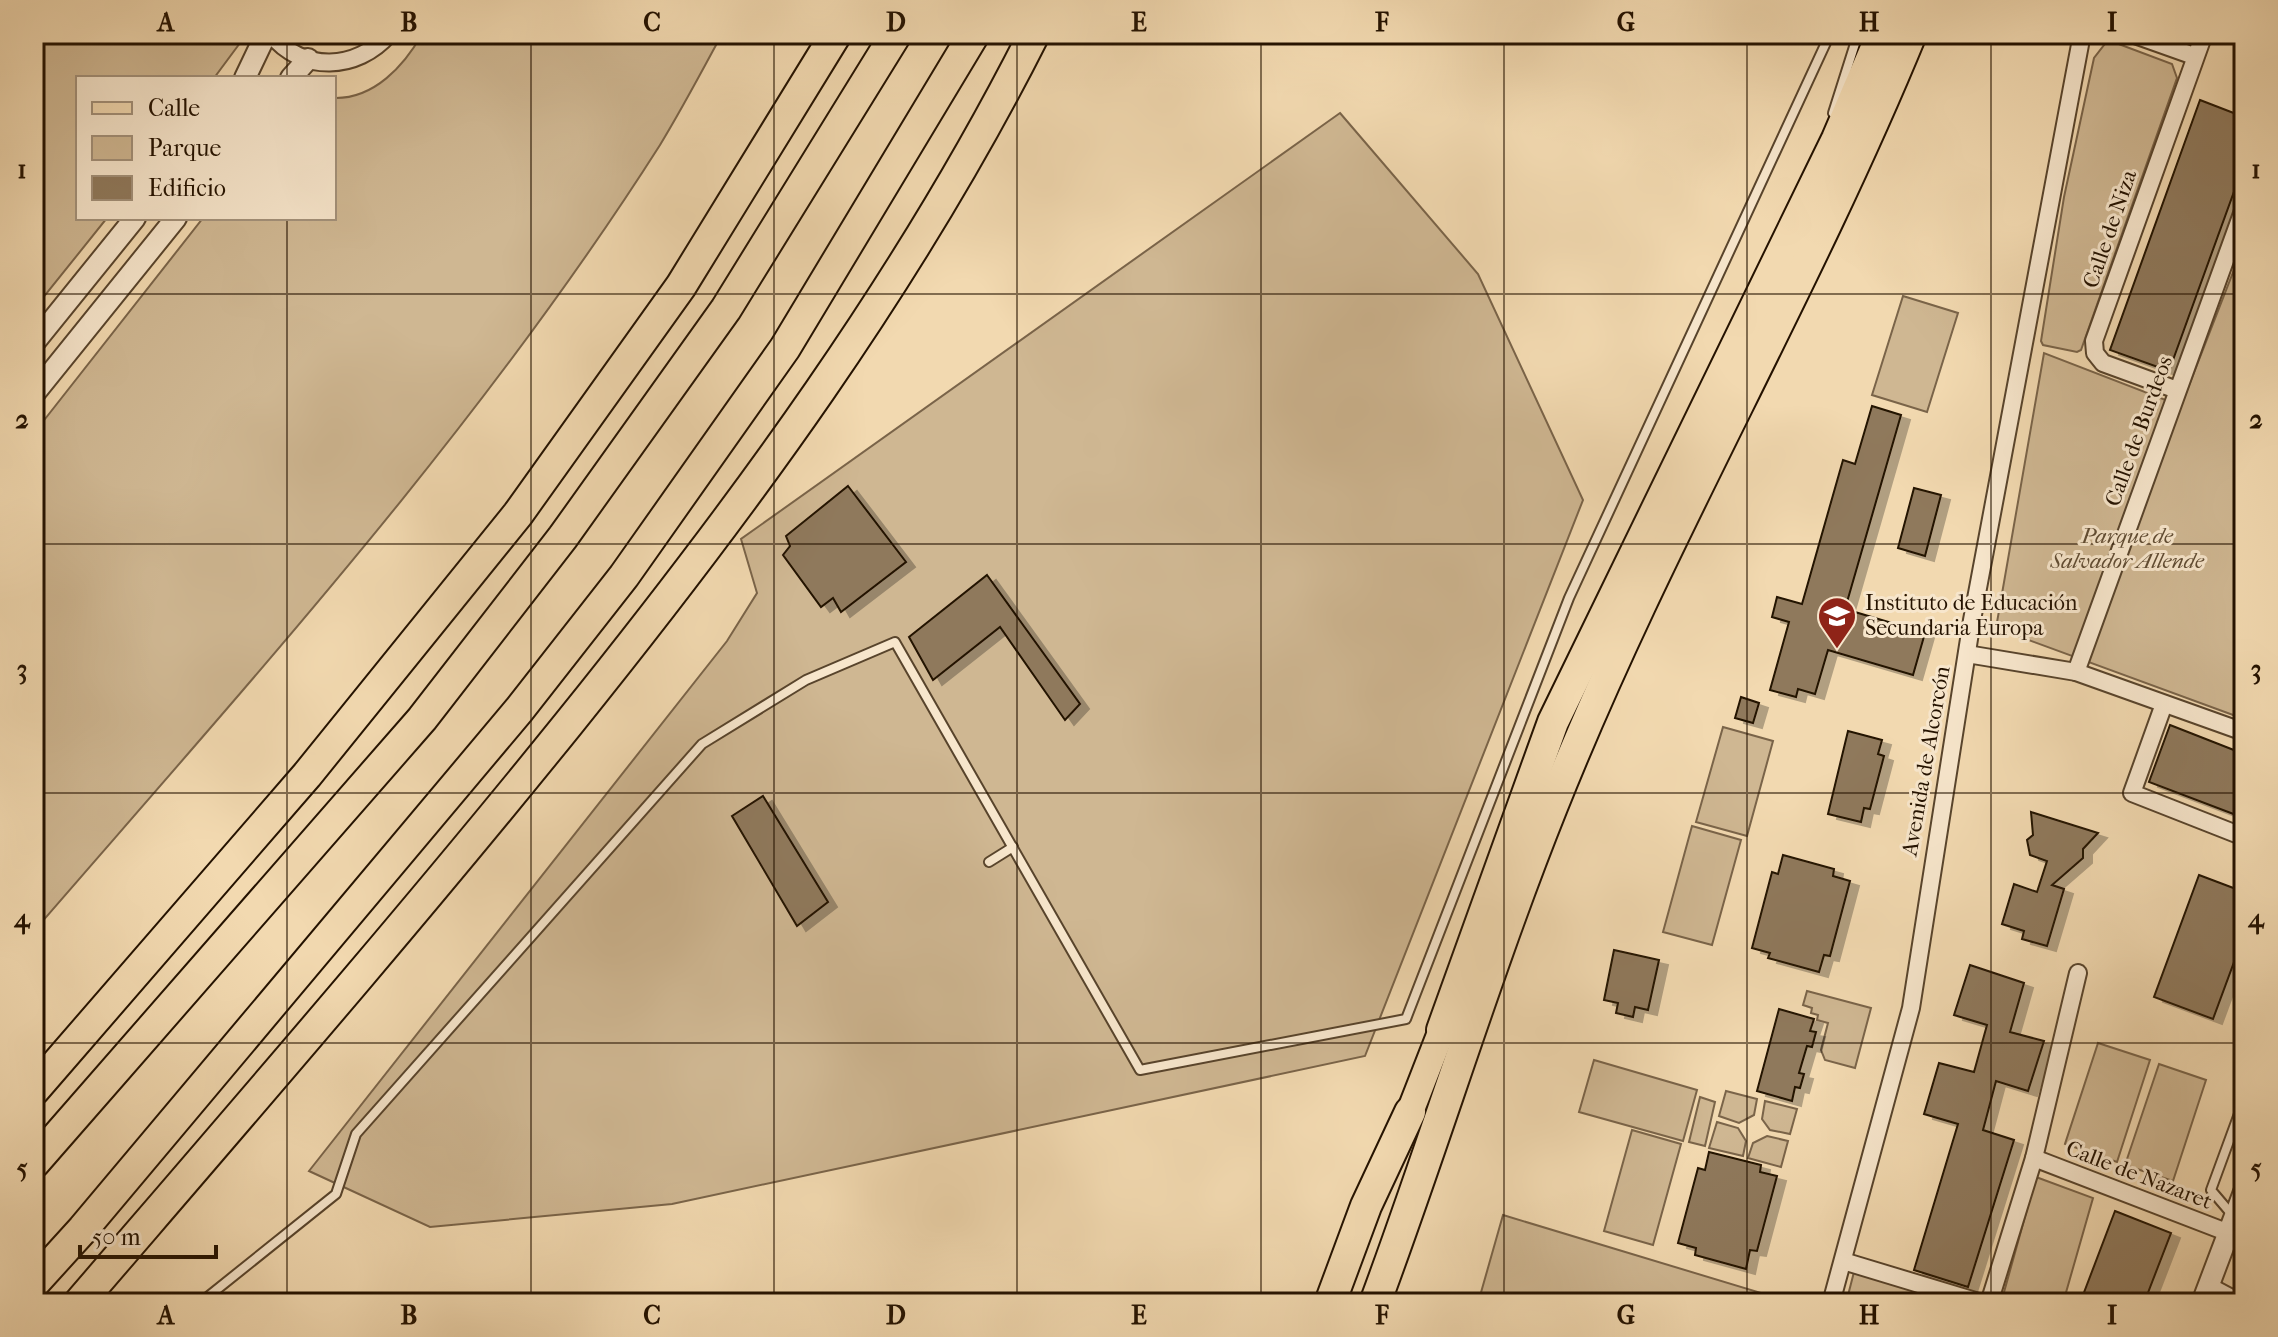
<svg xmlns="http://www.w3.org/2000/svg" width="2278" height="1337" font-family="'IM FELL French Canon',serif">
<style>
.green{fill:#cfb792;stroke:#7a6449;stroke-width:2}
.building{fill:#8f795c;stroke:#241200;stroke-width:2;filter:url(#shadow)}
.lines{fill:none;stroke-linecap:round;stroke-linejoin:round}
.service-casing{stroke:#58442c;stroke-width:12}
.minor-casing{stroke:#58442c;stroke-width:20}
.tertiary-casing{stroke:#58442c;stroke-width:24}
.primary-casing{stroke:#241200;stroke-width:30}
.motorway-casing{stroke:#241200;stroke-width:34}
.service{stroke:#f7e6cc;stroke-width:8}
.minor{stroke:#f7e6cc;stroke-width:16}
.tertiary{stroke:#f7e6cc;stroke-width:20}
.primary{stroke:#f2d9b0;stroke-width:26}
.motorway{stroke:#f2d9b0;stroke-width:30}
.grid{fill:none;stroke:#241200;stroke-width:2;stroke-opacity:0.55}
.labels{text-anchor:middle;dominant-baseline:central;stroke-width:6;stroke-linejoin:round;paint-order:stroke}
.street-label{font-size:22px;fill:#241200;stroke:#f7e6cc}
.park-label{font-size:22px;font-style:italic;fill:#604c33;stroke:#f7e6cc}
.poi-label{font-size:22px;fill:#241200;stroke:#f7e6cc;text-anchor:start}
.neatline{fill:none;stroke:#241200;stroke-width:3}
.grid-label{font-size:26px;text-anchor:middle;font-weight:bold;fill:#241200}
</style>
<defs>
<filter id="shadow"><feDropShadow dx="9" dy="5" stdDeviation="0" flood-color="#0004"/></filter>
</defs>
<rect width="100%" height="100%" fill="#f2d9b0"/>
<filter id="stains"><feTurbulence type="fractalNoise" baseFrequency=".0025" numOctaves="4"/><feColorMatrix values="0 0 0 0 .2 0 0 0 0 .09 0 0 0 0 .02 0 0 0 .5 -.17"/></filter>
<radialGradient id="worn" r=".72"><stop offset=".6" stop-color="#630" stop-opacity="0"/><stop offset="1" stop-color="#630" stop-opacity=".3"/></radialGradient>
<g class="green">
<polygon points="34,34 235,34 240,43 214,78 78,78 78,218 107,218 34,309"/>
<path d="M 422,34 L 722,34 C 702,71 682,109 660,145 C 480,428 253,678 34,931 L 34,433 L 203,218 L 334,218 L 334,98 C 374,99 404,66 422,34 Z"/>
<polygon points="2108,40 2172,64 2177,78 2081,350 2077,352 2043,345 2041,341 2064,197 2094,58"/>
<polygon points="1340,113 1478,274 1583,500 1365,1056 672,1204 430,1227 309,1171 727,641 757,593 741,539"/>
<polygon points="2244,244 2244,719 1996,628 2044,353 2181,406"/>
<polygon points="1903,296 1958,313 1927,412 1872,395"/>
<polygon points="1723,727 1773,741 1747,836 1696,822"/>
<polygon points="1692,826 1741,840 1712,945 1663,932"/>
<polygon points="1807,991 1871,1008 1855,1068 1825,1060 1821,1050 1828,1023 1817,1020 1818,1015 1811,1013 1812,1008 1803,1005"/>
<polygon points="2098,1043 2150,1060 2117,1162 2065,1144"/>
<polygon points="1594,1060 1697,1090 1683,1141 1579,1112"/>
<polygon points="2159,1064 2206,1080 2173,1181 2125,1165"/>
<polygon points="1726,1091 1757,1099 1754,1115 1739,1123 1719,1116"/>
<polygon points="1700,1097 1715,1102 1705,1146 1689,1142"/>
<polygon points="1765,1101 1797,1109 1790,1134 1770,1130 1762,1119"/>
<polygon points="1717,1122 1738,1128 1746,1141 1743,1156 1709,1148"/>
<polygon points="1632,1130 1681,1144 1653,1245 1604,1231"/>
<polygon points="1767,1136 1788,1141 1781,1167 1748,1158 1753,1143"/>
<polygon points="2036,1177 2093,1198 2063,1303 2001,1303"/>
<polygon points="1503,1215 1794,1303 1478,1303"/>
<polygon points="1854,1272 1966,1303 1846,1303"/>
</g>
<g class="building">
<polygon points="2200,100 2244,117 2244,164 2169,371 2110,350"/>
<polygon points="1872,406 1901,415 1845,609 1925,633 1913,675 1828,650 1815,694 1798,689 1796,697 1770,690 1789,622 1772,617 1777,597 1802,604 1843,460 1855,464"/>
<polygon points="848,486 906,562 841,612 833,598 821,607 783,555 790,546 786,536"/>
<polygon points="1914,488 1941,495 1925,556 1898,548"/>
<polygon points="987,575 1080,704 1065,720 1000,627 933,680 909,637"/>
<polygon points="1741,697 1759,703 1753,723 1735,718"/>
<polygon points="2170,725 2244,754 2244,818 2149,782"/>
<polygon points="1848,731 1882,740 1878,754 1884,756 1870,809 1864,808 1861,822 1828,814"/>
<polygon points="763,796 828,902 797,926 732,816"/>
<polygon points="2031,812 2098,833 2083,849 2083,858 2052,885 2064,889 2047,946 2022,939 2024,931 2002,924 2014,884 2037,892 2047,861 2030,855 2027,840 2033,835"/>
<polygon points="1783,855 1834,869 1833,876 1850,881 1830,956 1824,955 1819,972 1768,958 1770,953 1752,948 1772,872 1778,874"/>
<polygon points="2199,875 2244,892 2244,935 2213,1019 2154,997"/>
<polygon points="1614,950 1659,960 1648,1010 1635,1007 1633,1017 1616,1013 1618,1003 1604,1000"/>
<polygon points="1970,965 2024,983 2010,1032 2044,1041 2028,1091 1996,1081 1983,1130 2014,1140 1968,1287 1914,1270 1958,1124 1924,1114 1939,1063 1974,1072 1987,1025 1954,1015"/>
<polygon points="1779,1009 1814,1019 1810,1031 1816,1032 1812,1047 1807,1046 1799,1073 1804,1074 1800,1088 1795,1087 1792,1101 1757,1091"/>
<polygon points="1709,1152 1761,1165 1760,1172 1777,1176 1757,1251 1750,1250 1746,1269 1695,1255 1696,1248 1678,1243 1698,1168 1705,1170"/>
<polygon points="2115,1211 2171,1233 2144,1303 2080,1303"/>
</g>
<g class="lines">
<g class="service-casing">
<g id="service">
<polyline points="1833,113 1858,34"/>
<polyline points="989,862 1013,847"/>
<polyline points="2234,1217 2211,1190 2244,1100"/>
<polyline points="200,1303 336,1194 356,1134 702,744 806,680 895,642 1140,1070 1406,1019 1569,598 1830,34"/>
</g>
</g>
<g class="minor-casing">
<g id="minor">
<path d="M 271,34 C 302,73 357,71 389,34"/>
<polyline points="2132,34 2194,56"/>
<polyline points="2244,208 2076,672 2244,732"/>
<polyline points="2177,390 2103,363 2095,353 2094,341 2204,34"/>
<polyline points="1967,654 2076,672"/>
<polyline points="2164,704 2132,793 2244,837"/>
<polyline points="2034,1158 2229,1233"/>
<polyline points="1843,1261 1982,1303"/>
<polyline points="2209,1286 2241,1303"/>
<polyline points="1831,1303 1911,1008 1972,620 2082,34"/>
<polyline points="1989,1303 2034,1158 2078,973"/>
</g>
</g>
<g class="tertiary-casing">
<g id="tertiary">
<polyline points="245,78 266,34"/>
<polyline points="291,78 308,59"/>
<polyline points="34,343 135,218"/>
<polyline points="34,394 176,218"/>
<polyline points="2202,1303 2244,1192"/>
</g>
</g>
<g class="primary-casing">
<polyline id="primary" points="1410,1112 1442,1030"/>
</g>
<g class="motorway-casing">
<g id="motorway">
<polyline points="1442,1030 1553,722 1837,139 1882,34"/>
<polyline points="34,1090 307,775 518,514 681,286 836,34"/>
<polyline points="34,1163 422,719 563,537 726,309 896,34"/>
<polyline points="34,1283 83,1229 519,710 624,576 785,348 974,34"/>
<path d="M 79,1303 C 244,1111 410,920 569,723 C 743,507 909,282 1034,34"/>
<polyline points="1330,1303 1366,1206 1410,1112"/>
<path d="M 1375,1303 C 1436,1139 1487,969 1552,807 C 1657,543 1803,297 1911,34"/>
</g>
</g>
<use href="#service" class="service"/>
<use href="#minor" class="minor"/>
<use href="#tertiary" class="tertiary"/>
<use href="#primary" class="primary"/>
<use href="#motorway" class="motorway"/>
</g>
<path class="grid" d="M 287,34 L 287,78M 531,34 L 531,1303M 774,34 L 774,1303M 1017,34 L 1017,1303M 1261,34 L 1261,1303M 1504,34 L 1504,1303M 1747,34 L 1747,1303M 1991,34 L 1991,1303M 287,218 L 287,1303M 34,294 L 2244,294M 34,544 L 2244,544M 34,793 L 2244,793M 34,1043 L 2244,1043"/>
<defs>
<g id="school-pin" transform="scale(2)"><path d="M0 17L-7.5 6A9.5 9.5 0 1 1 7.5 6Z" fill="#8f2418" stroke="#f7e6cc"/><path d="M0-5L7-2L0 1L-7-2ZM-4 1L0 2.5L4 1V4Q0 6-4 4Z" fill="#fff"/></g>
</defs>
<g fill-rule="evenodd">
<use href="#school-pin" x="1837" y="616"/>
</g>
<g class="labels">
<g class="street-label">
<text transform="translate(2110 229) rotate(-71)">Calle de Niza</text>
<text transform="translate(2139 431) rotate(-70)">Calle de Burdeos</text>
<text transform="translate(1926 761) rotate(-80)">Avenida de Alcorcón</text>
<text transform="translate(2139 1175) rotate(21)">Calle de Nazaret</text>
</g>
<g class="park-label">
<text x="2127" y="536">Parque de<tspan x="2127" dy="25">Salvador Allende</tspan></text>
</g>
<g class="poi-label">
<text x="1865" y="603">Instituto de Educación<tspan x="1865" dy="25">Secundaria Europa</tspan></text>
</g>
</g>
<rect width="2278" height="1337" fill="none" stroke="#f2d9b0" stroke-width="88"/>
<rect x="76" y="76" width="260" height="144" fill="#f7e6cc" stroke="#a3917a" stroke-width="2"/>
<rect x="92" y="102" width="40" height="12" fill="#f2d9b0" stroke="#a3917a" stroke-width="2"/>
<text x="148" y="116" font-size="24" fill="#241200">Calle</text>
<rect x="92" y="136" width="40" height="24" fill="#cfb792" stroke="#a3917a" stroke-width="2"/>
<text x="148" y="156" font-size="24" fill="#241200">Parque</text>
<rect x="92" y="176" width="40" height="24" fill="#8f795c" stroke="#a3917a" stroke-width="2"/>
<text x="148" y="196" font-size="24" fill="#241200">Edificio</text>
<path d="M80 1245v12h136v-12" fill="none" stroke="#241200" stroke-width="4"/>
<text x="92" y="1245" font-size="24" fill="#241200" stroke="#f7e6cc" stroke-width="6" paint-order="stroke">50 m</text>
<rect x="44" y="44" width="2190" height="1249" class="neatline"/>
<g class="grid-label">
<text x="166" y="31">A</text>
<text x="409" y="31">B</text>
<text x="652" y="31">C</text>
<text x="896" y="31">D</text>
<text x="1139" y="31">E</text>
<text x="1382" y="31">F</text>
<text x="1626" y="31">G</text>
<text x="1869" y="31">H</text>
<text x="2112" y="31">I</text>
<text x="22" y="178">1</text>
<text x="2256" y="178">1</text>
<text x="22" y="428">2</text>
<text x="2256" y="428">2</text>
<text x="22" y="678">3</text>
<text x="2256" y="678">3</text>
<text x="22" y="927">4</text>
<text x="2256" y="927">4</text>
<text x="22" y="1177">5</text>
<text x="2256" y="1177">5</text>
<text x="166" y="1324">A</text>
<text x="409" y="1324">B</text>
<text x="652" y="1324">C</text>
<text x="896" y="1324">D</text>
<text x="1139" y="1324">E</text>
<text x="1382" y="1324">F</text>
<text x="1626" y="1324">G</text>
<text x="1869" y="1324">H</text>
<text x="2112" y="1324">I</text>
</g>
<rect width="100%" height="100%" filter="url(#stains)"/>
<rect width="100%" height="100%" fill="url(#worn)"/>
</svg>
